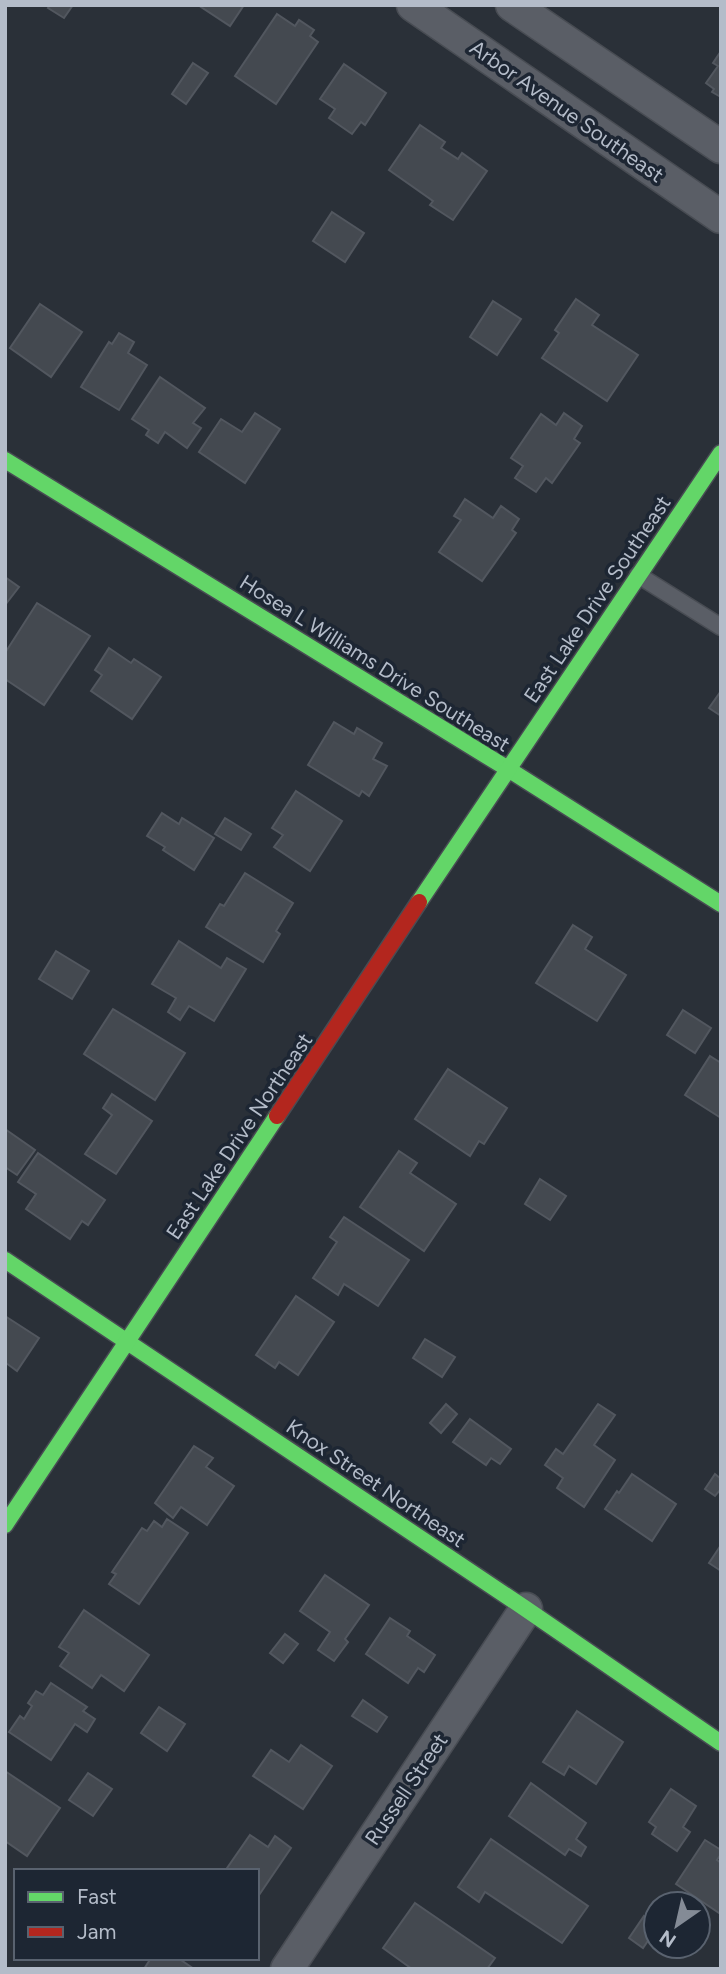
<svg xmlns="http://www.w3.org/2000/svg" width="726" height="1974" font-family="Figtree,sans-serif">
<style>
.building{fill:#444950;stroke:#52575f;stroke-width:2}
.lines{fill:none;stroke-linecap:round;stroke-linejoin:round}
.lane-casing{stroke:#484c53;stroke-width:19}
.street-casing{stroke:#484c53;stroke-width:35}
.fast-casing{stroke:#484c53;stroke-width:19}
.jam-casing{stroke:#484c53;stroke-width:19}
.lane{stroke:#5a5e66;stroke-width:16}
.street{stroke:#5a5e66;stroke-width:32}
.fast{stroke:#63d668;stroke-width:16}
.jam{stroke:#b3261e;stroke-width:16}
.labels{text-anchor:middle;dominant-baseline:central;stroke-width:7;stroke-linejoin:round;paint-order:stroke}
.street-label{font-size:21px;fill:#b4bcc9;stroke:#1d2633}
</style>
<rect width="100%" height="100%" fill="#2a3038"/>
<g class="building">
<polygon points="50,5 73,5 64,18 48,8"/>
<polygon points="198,5 244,5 230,26"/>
<polygon points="277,14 295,26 299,20 314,30 310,36 318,42 276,104 235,76"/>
<polygon points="721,51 721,97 712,92 714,89 706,83 718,66 713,63"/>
<polygon points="193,63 208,73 186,104 172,94"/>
<polygon points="344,64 386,93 365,125 361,122 352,134 329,118 335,109 320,99"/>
<polygon points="420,125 445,142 441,148 458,159 462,153 487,171 453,220 430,205 433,201 389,170"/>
<polygon points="332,212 364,233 345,262 313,241"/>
<polygon points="576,299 599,315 592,325 638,355 607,401 542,358 559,333 555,330"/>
<polygon points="493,301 521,319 497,355 470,337"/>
<polygon points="40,304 82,332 51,377 10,348"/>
<polygon points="119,333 134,342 128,353 147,365 119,410 81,387 109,342 112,344"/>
<polygon points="160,377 205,408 193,423 201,428 187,448 165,432 158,443 146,435 149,430 132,419"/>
<polygon points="255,413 280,429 245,483 199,452 221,419 242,432"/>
<polygon points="564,413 582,426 574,439 580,443 552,483 546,478 536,492 515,478 523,466 511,458 541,414 556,425"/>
<polygon points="465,499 493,518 501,506 519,519 512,530 516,533 482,581 439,552 461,520 454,516"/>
<polygon points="5,577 19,587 5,605"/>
<polygon points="37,603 90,636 44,705 5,679 5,653"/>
<polygon points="109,648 131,663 134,659 161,677 132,719 91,691 102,675 95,670"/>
<polygon points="721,691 721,716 709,708"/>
<polygon points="334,722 354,734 357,728 382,743 373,759 387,766 369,796 362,791 359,796 308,765"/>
<polygon points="296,791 342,821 310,871 274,847 283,835 272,828"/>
<polygon points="162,813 179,824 182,818 214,838 194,870 163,850 165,847 147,836"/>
<polygon points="225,818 251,834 241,850 215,834"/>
<polygon points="245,873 293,903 276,931 280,934 263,962 206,927 220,904 224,906"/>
<polygon points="573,925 592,937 585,949 626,975 597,1021 536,983"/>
<polygon points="179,941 221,968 227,958 246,969 214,1021 189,1006 180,1020 168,1012 176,998 152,984"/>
<polygon points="56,951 89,971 72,999 39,979"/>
<polygon points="113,1009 185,1053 155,1100 84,1054"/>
<polygon points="683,1010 711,1028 695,1053 667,1035"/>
<polygon points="710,1056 721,1063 721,1118 685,1095"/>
<polygon points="448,1069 507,1108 484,1144 479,1141 470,1156 415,1119"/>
<polygon points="112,1094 152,1121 116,1174 85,1154 112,1115 103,1108"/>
<polygon points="5,1129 35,1150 17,1175 5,1167"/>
<polygon points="399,1151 417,1163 410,1173 456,1204 424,1251 360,1207"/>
<polygon points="38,1153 105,1200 88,1225 82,1221 70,1239 26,1209 36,1194 18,1182"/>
<polygon points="540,1179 566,1196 550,1220 525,1204"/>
<polygon points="344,1217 409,1260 378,1306 344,1284 338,1295 313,1278 337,1242 330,1237"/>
<polygon points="296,1296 334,1322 298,1375 279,1362 275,1368 256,1355"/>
<polygon points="5,1316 39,1338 17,1371 6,1363 5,1364"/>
<polygon points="425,1339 455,1357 442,1377 413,1358"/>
<polygon points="446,1404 457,1414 441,1433 430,1423"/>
<polygon points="598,1404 615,1415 594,1445 615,1460 584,1507 557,1488 563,1478 545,1465 556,1449 563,1454"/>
<polygon points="470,1419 511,1449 500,1464 491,1458 486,1465 453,1442"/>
<polygon points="194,1446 213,1458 206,1467 234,1486 207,1525 181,1507 173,1518 155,1503"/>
<polygon points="632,1474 676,1504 652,1541 605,1509 617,1491 619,1493"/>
<polygon points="715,1474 721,1479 721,1489 715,1496 705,1489"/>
<polygon points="167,1519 188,1533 139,1604 109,1584 116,1574 112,1572 142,1528 147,1531 154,1521 162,1527"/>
<polygon points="721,1545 721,1571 709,1563"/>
<polygon points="325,1575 369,1605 345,1639 348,1642 334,1661 318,1650 330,1632 300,1611"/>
<polygon points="84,1610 149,1655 124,1691 101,1675 92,1688 60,1666 69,1653 59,1647"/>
<polygon points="390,1618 410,1631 407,1636 435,1655 424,1672 418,1668 408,1683 366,1654"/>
<polygon points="285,1634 298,1644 283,1663 270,1653"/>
<polygon points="51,1683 87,1707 83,1711 95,1719 87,1732 75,1724 51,1760 9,1732 20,1716 24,1719 32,1706 28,1703 36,1691 43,1695"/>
<polygon points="363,1700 387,1717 377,1732 352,1716"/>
<polygon points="159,1707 185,1724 167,1751 141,1733"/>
<polygon points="577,1711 623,1742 596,1784 569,1766 564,1775 543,1762"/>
<polygon points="301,1745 332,1766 303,1809 253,1776 271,1750 289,1762"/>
<polygon points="5,1771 60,1808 27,1856 5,1841"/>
<polygon points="88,1773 112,1789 93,1816 69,1800"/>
<polygon points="531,1783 586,1823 576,1839 586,1847 581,1856 569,1849 565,1855 509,1816"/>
<polygon points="671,1789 696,1806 683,1827 690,1832 677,1851 652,1834 656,1827 649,1822"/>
<polygon points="250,1835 268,1847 275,1836 291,1848 257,1898 257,1871 225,1871"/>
<polygon points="491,1839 588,1906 562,1943 485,1892 479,1902 458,1887"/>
<polygon points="705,1840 721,1850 721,1854 717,1860 721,1863 721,1911 719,1913 676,1884"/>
<polygon points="415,1903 495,1958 487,1969 412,1969 383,1948"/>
<polygon points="644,1916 656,1924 656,1929 643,1948 629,1938"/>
<polygon points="151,1958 178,1958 194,1969 144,1969"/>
</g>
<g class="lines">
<g class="lane-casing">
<polyline id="lane" points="638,575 721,627"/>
</g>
<g class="street-casing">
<g id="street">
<polyline points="413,5 721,217"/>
<polyline points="512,5 721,147"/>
<polyline points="287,1969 526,1609"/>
</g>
</g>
<g class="fast-casing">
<g id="fast">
<polyline points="5,460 508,769 721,904"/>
<polyline points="419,902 721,453"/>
<polyline points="5,1260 526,1609 721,1743"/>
<polyline points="5,1525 277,1116"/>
</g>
</g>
<g class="jam-casing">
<polyline id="jam" points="277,1116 419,902"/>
</g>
<use href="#lane" class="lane"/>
<use href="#street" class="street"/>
<use href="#fast" class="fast"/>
<use href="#jam" class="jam"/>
</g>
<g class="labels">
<g class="street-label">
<text transform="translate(567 111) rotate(35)">Arbor Avenue Southeast</text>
<text transform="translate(597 599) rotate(-56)">East Lake Drive Southeast</text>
<text transform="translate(375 663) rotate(32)">Hosea L Williams Drive Southeast</text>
<text transform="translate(239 1136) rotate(-56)">East Lake Drive Northeast</text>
<text transform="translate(376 1483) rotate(34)">Knox Street Northeast</text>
<text transform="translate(406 1789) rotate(-56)">Russell Street</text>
</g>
</g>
<rect width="726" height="1974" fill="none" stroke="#b4bcc9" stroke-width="14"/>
<rect x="14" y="1869" width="245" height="91" fill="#1d2633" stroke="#59626f" stroke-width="2"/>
<rect x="28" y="1892" width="35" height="10" fill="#63d668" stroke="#59626f" stroke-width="2"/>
<text x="77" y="1904" font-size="21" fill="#b4bcc9">Fast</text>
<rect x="28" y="1927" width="35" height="10" fill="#b3261e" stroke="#59626f" stroke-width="2"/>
<text x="77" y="1939" font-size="21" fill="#b4bcc9">Jam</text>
<g transform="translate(677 1925) rotate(214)"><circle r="33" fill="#1d2633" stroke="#59626f" stroke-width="2"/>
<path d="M0-5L12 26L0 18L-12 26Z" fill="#848b96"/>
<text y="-10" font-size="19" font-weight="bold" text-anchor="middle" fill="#b4bcc9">N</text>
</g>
</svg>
